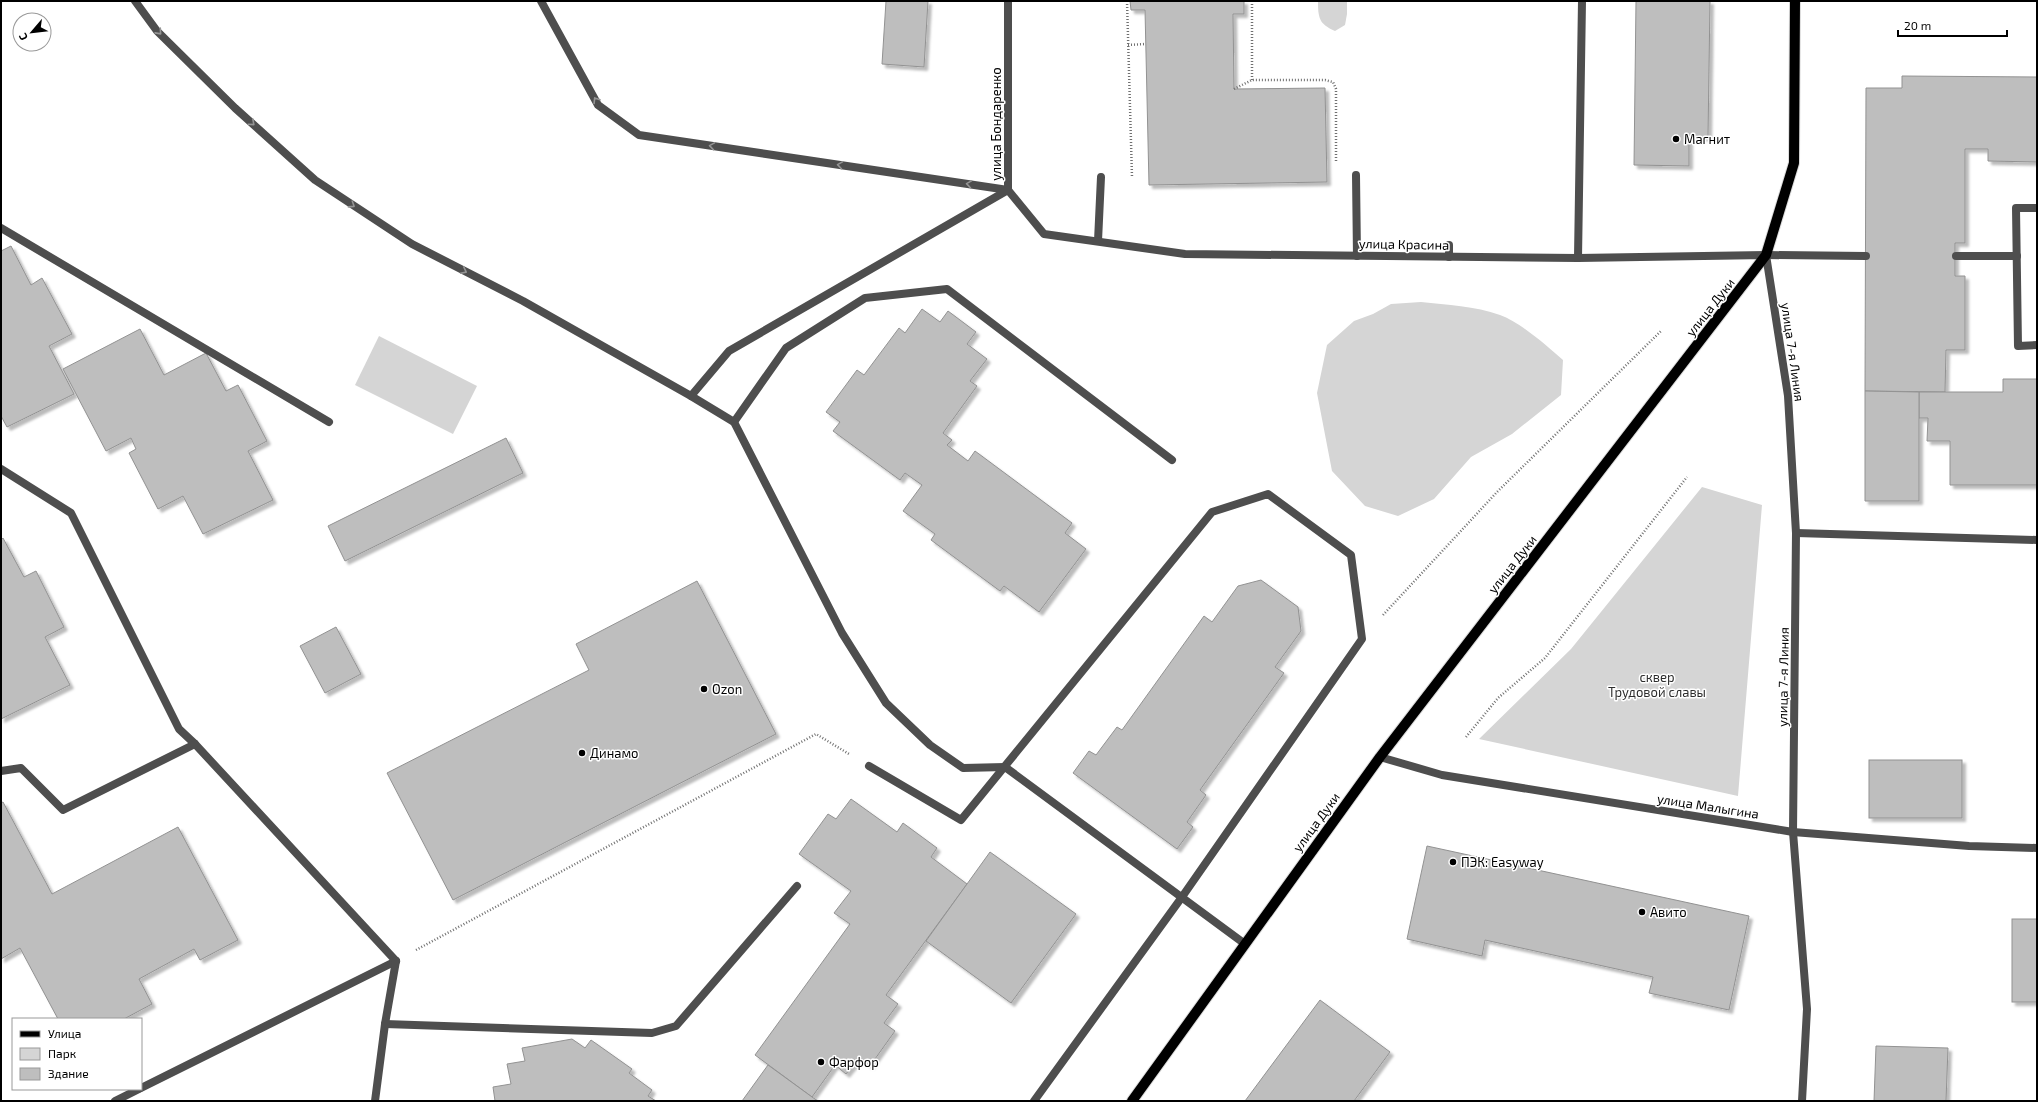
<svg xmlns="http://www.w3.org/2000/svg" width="2038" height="1102" font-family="'Exo 2',sans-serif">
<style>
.green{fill:#d5d5d5}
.building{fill:#bebebe;stroke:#929292;filter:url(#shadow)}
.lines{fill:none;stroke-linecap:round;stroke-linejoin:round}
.primary-casing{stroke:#dbdbdb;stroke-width:12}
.path{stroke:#707070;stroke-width:2.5;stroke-dasharray:1 2;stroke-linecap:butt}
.service{stroke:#4e4e4e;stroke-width:8}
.minor{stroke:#4e4e4e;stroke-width:8}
.primary{stroke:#000;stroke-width:10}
.oneway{stroke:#959595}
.poi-dot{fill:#000;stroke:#fff;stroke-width:1.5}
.labels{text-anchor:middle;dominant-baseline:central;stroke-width:3;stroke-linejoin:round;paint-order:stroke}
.street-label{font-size:13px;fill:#000;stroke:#fff}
.poi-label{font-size:13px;fill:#000;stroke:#fff;text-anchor:start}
.park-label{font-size:13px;fill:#2c2c2c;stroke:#fff}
</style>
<defs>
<filter id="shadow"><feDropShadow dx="3.5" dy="3.5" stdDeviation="1" flood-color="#0004"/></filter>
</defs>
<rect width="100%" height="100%" fill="#fff"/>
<g class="green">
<path d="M 1318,1 L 1347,1 L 1347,14 L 1345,25 L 1335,31 C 1319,24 1318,18 1318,1 Z"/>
<path d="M 1421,302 C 1447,305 1475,306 1500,315 C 1520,322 1547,346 1563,360 L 1561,395 L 1512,434 L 1471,457 L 1434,499 L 1398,516 L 1365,506 L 1332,471 L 1317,393 L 1327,345 L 1354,321 L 1373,314 L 1391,304 Z"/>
<polygon points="379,336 477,386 453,434 355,385"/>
<polygon points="1702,487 1762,505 1738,796 1479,739 1571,649"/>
</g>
<g class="building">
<polygon points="886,1 928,1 924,67 882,64"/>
<polygon points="1130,1 1244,1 1244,14 1233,14 1234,89 1325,88 1327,182 1149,185 1145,10 1131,10"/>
<polygon points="1636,1 1710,1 1708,137 1689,137 1689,166 1634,165"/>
<polygon points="1902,76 2037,77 2037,162 1988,161 1988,149 1965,149 1965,243 1955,243 1955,276 1965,276 1965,350 1946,350 1945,392 1865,391 1866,88 1902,88"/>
<polygon points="11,246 31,285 42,278 72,334 49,346 74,394 7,427 1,416 1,251"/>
<polygon points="922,309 940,322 948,311 976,332 967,344 987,359 970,381 977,386 943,433 952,440 947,445 968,461 975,451 1072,523 1065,533 1086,549 1039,612 1004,586 1000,591 931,540 935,534 903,511 922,485 905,473 900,480 833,431 840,422 826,412 857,370 864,375 899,328 905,333"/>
<polygon points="140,329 164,375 206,353 226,391 238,385 267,441 248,451 273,500 203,534 183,496 158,509 129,453 136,449 131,438 106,451 63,369"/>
<polygon points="2003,379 2037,379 2037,485 1950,485 1950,441 1927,441 1928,418 1919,418 1919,392 2003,392"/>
<polygon points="1865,391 1919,392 1919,501 1865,501"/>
<polygon points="506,438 523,473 345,561 328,526"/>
<polygon points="3,538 24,577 36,571 64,627 45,637 70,685 1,719 1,540"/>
<polygon points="1261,580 1298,607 1301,631 1275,667 1284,673 1200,790 1206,795 1187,822 1193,827 1177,849 1073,773 1089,751 1096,755 1117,727 1122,730 1204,616 1212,622 1238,586"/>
<polygon points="697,581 776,734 453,900 387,773 589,670 576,644"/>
<polygon points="336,627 361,674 325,693 300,646"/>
<rect x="1869" y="760" width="93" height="58"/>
<polygon points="851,799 897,832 903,823 937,848 931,857 967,884 886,995 898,1004 884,1023 895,1031 870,1066 859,1058 846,1074 835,1065 812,1097 755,1055 850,924 834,913 851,891 799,854 828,814 836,819"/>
<polygon points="3,802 52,894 178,827 238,940 200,960 194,949 139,979 152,1004 124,1019 58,1019 20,948 1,959 1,803"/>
<polygon points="1427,846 1749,916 1729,1010 1649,993 1653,977 1485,940 1482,956 1407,939"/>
<polygon points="990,852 1076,914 1011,1003 926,941"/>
<rect x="2012" y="919" width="25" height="83"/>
<polygon points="1320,1000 1390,1052 1354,1101 1245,1101"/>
<polygon points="572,1039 585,1048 591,1040 632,1069 629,1073 652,1090 648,1096 656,1101 495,1101 493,1087 511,1084 507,1064 525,1061 522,1048"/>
<polygon points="1876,1046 1948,1048 1946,1101 1874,1101"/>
<polygon points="768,1065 812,1097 818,1101 742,1101"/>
</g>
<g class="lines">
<g class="primary-casing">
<polyline id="primary" points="1132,1101 1380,757 1766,255 1794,163 1795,1"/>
</g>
<g class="path">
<polyline points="1127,1 1132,177"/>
<polyline points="1252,1 1252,80"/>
<polyline points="1128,45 1146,44"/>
<polyline points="1234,89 1252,80 1325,80 1333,82 1336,89 1336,162"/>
<polyline points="1383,615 1497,492 1661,331"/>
<polyline points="1466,737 1498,698 1545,658 1687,477"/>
<polyline points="416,950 816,734 849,754"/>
</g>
<g class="service">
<polyline points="135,1 157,31 235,108 315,180 412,244 523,301 691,396"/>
<polyline points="541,1 598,105 639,135 1008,190"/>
<polyline points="1356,175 1357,256"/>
<polyline points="2037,208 2016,208 2018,346 2037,345"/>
<polyline points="1,228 329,422"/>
<polyline points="1098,241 1101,177"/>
<polyline points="1766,255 1866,256"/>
<polyline points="1956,256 2017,256"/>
<polyline points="1449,257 1449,245"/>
<polyline points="1578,258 1582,1"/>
<polyline points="734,422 786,348 865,298 947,289 1172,460"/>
<polyline points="1,469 71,513 179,729 195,744 396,961"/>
<polyline points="1796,533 2037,540"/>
<polyline points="869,766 961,820 1212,512 1268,494 1351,555 1362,639 1182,897 1034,1101"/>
<polyline points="1,771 21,768 63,810 195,744"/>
<polyline points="385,1024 652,1033 676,1026 797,886"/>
<polyline points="141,1088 396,961"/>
<polyline points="115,1101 139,1089"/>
<polyline points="375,1101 385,1024 396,961"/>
</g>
<g class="minor">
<polyline points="1008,1 1008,190 1044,234 1185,254 1578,258 1766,255 1788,396 1796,533 1793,832 1807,1009 1802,1101"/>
<polyline points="1008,190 729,351 691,396 734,422 842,633 886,703 930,745 963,768 1005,767 1245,944"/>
<polyline points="1380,757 1442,775 1793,832 1969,846 2037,848"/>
</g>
<use href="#primary" class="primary"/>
</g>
<defs><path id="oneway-chevron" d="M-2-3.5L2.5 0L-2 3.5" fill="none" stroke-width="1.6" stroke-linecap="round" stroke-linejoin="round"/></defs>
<g class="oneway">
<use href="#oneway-chevron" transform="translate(159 32) rotate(48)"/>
<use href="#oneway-chevron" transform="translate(596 100) rotate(-122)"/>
<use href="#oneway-chevron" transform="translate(252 123) rotate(42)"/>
<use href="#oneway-chevron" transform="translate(712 146) rotate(-171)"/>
<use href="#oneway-chevron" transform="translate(840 165) rotate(-171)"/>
<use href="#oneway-chevron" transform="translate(969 184) rotate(-171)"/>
<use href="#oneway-chevron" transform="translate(352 205) rotate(33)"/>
<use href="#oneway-chevron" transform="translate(464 271) rotate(27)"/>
</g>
<g class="poi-dot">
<circle cx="1676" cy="139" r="4"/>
<circle cx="704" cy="689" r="4"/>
<circle cx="582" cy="753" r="4"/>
<circle cx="1453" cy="862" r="4"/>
<circle cx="1642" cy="912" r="4"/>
<circle cx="821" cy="1062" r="4"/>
</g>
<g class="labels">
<g class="street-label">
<text transform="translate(996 124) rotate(-90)">улица Бондаренко</text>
<text transform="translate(1404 244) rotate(1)">улица Красина</text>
<text transform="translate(1710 307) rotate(-52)">улица Дуки</text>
<text transform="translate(1793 352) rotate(82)">улица 7-я Линия</text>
<text transform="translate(1512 564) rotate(-52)">улица Дуки</text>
<text transform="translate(1783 677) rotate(-89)">улица 7-я Линия</text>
<text transform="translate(1708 806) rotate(9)">улица Малыгина</text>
<text transform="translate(1316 822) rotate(-54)">улица Дуки</text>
</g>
<g class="poi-label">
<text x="1684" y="139">Магнит</text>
<text x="712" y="689">Ozon</text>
<text x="590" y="753">Динамо</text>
<text x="1461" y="862">ПЭК: Easyway</text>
<text x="1650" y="912">Авито</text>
<text x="829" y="1062">Фарфор</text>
</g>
<g class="park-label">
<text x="1657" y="677">сквер<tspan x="1657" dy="15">Трудовой славы</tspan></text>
</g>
</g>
<rect width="2038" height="1102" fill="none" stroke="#000000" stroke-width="4"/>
<rect x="12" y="1018" width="130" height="72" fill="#ffffff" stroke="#999999"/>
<rect x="20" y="1031" width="20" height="6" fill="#000000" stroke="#999999"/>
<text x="48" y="1038" font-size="12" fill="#000000">Улица</text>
<rect x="20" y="1048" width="20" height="12" fill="#d5d5d5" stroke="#999999"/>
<text x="48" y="1058" font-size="12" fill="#000000">Парк</text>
<rect x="20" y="1068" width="20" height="12" fill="#bebebe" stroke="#999999"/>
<text x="48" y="1078" font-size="12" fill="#000000">Здание</text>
<g transform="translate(32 32) rotate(242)"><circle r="19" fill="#ffffff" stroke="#999999"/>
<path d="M0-3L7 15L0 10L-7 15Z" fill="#000000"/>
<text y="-6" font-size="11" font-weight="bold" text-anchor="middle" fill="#000000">С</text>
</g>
<path d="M1898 30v6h109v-6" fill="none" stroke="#000000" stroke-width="2"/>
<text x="1904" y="30" font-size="12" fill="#000000" stroke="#ffffff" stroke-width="3" paint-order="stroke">20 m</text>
</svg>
